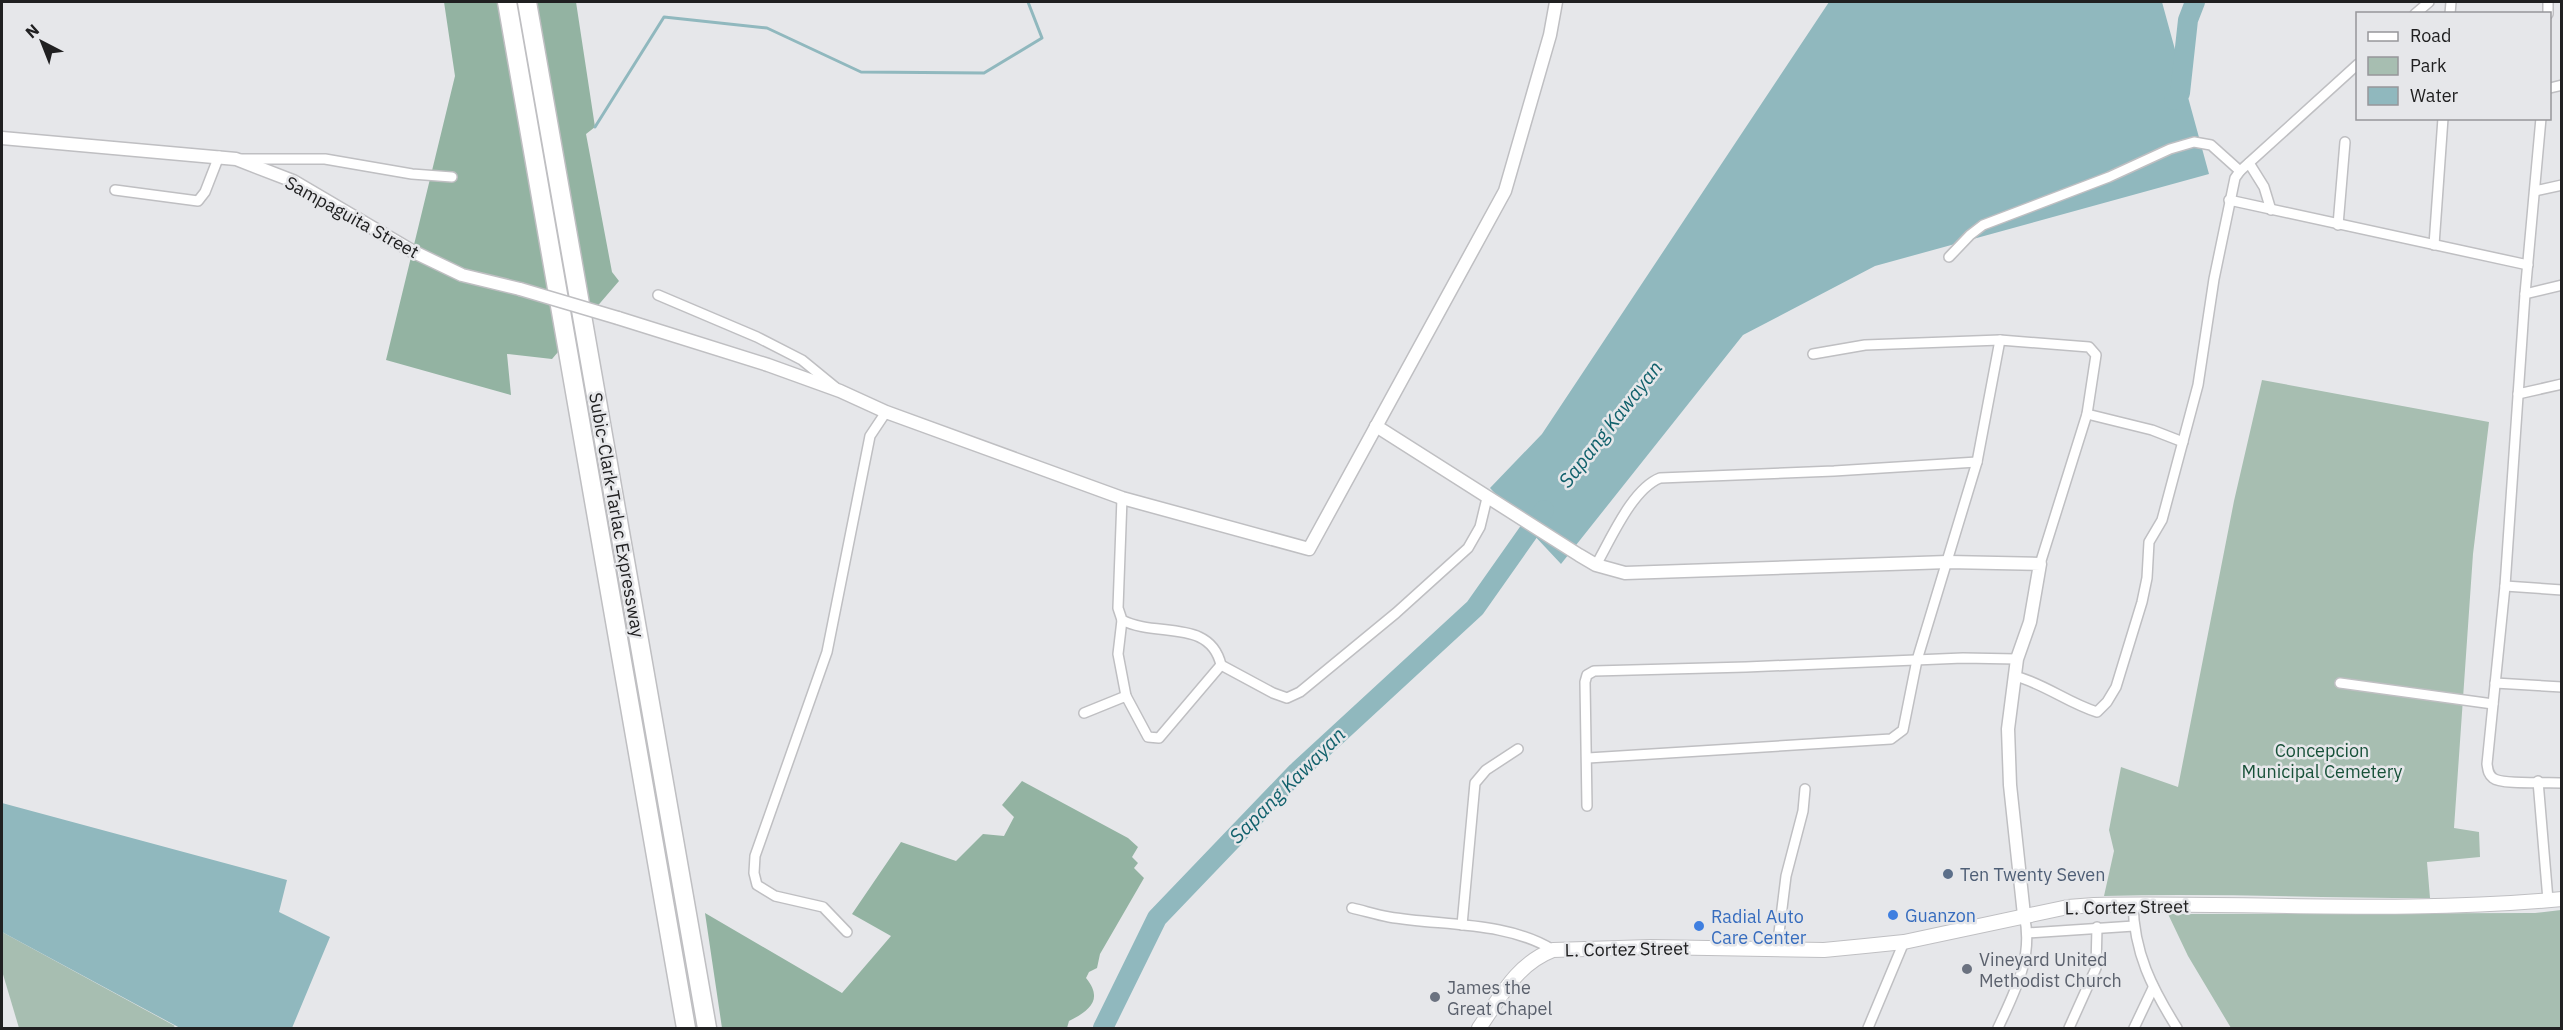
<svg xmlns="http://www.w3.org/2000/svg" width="2563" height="1030" font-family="'IBM Plex Sans',sans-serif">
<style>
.green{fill:#a7beb1}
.forest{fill:#93b3a2}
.water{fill:#90b8be}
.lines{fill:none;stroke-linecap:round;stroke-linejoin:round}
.stream{stroke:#90b8be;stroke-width:3}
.river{stroke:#90b8be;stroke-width:20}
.minor-casing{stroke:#bfbfc2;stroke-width:12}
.tertiary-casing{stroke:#bfbfc2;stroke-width:15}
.secondary-casing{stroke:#bfbfc2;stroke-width:16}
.motorway-casing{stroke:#bfbfc2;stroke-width:21}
.minor{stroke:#fff;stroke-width:9}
.tertiary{stroke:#fff;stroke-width:12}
.secondary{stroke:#fff;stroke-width:14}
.motorway{stroke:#fff;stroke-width:18}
.tertiary-bridge-casing{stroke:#bfbfc2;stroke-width:15;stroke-linecap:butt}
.tertiary-bridge{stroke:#fff;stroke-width:12}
.service-dot{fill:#5c6f8a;stroke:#e6e7ea;stroke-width:2}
.shop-dot{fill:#3f7fe0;stroke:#e6e7ea;stroke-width:2}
.worship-dot{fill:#6b7280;stroke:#e6e7ea;stroke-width:2}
.labels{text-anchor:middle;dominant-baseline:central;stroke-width:5;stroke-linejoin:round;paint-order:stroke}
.street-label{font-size:18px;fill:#202021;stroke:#e6e7ea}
.park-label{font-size:18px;fill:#185139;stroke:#e6e7ea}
.service-label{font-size:18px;fill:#4e5e75;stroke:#e6e7ea;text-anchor:start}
.shop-label{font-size:18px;fill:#366cbe;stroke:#e6e7ea;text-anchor:start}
.worship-label{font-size:18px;fill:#5b616d;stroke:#e6e7ea;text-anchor:start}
.water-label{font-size:20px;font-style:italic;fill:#11616c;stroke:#e6e7ea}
</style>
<rect width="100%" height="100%" fill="#e6e7ea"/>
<g class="green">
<path d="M 2262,380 L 2489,422 L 2473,554 L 2454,828 L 2479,832 L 2480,857 L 2427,862 L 2430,898 C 2321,898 2213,893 2104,896 L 2114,851 L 2109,830 L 2121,767 L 2178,787 L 2234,501 Z"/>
<polygon points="2561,910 2561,1028 2231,1028 2188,956 2168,914 2535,913"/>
<polygon points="2,932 175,1026 172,1028 19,1028 2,971"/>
</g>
<g class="forest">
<polygon points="444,2 576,2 595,127 586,134 612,272 619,281 552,359 507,354 511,395 386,360 455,76"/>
<path d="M 1022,781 L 1128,838 L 1138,847 L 1132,857 L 1138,863 L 1134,868 L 1144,878 L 1100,954 L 1097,968 L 1089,972 L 1086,978 C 1104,1000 1089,1011 1069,1021 L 1067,1028 L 722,1028 L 705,913 L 842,993 L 891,936 L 852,914 L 901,842 L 956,861 L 983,834 L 1004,836 L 1014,817 L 1002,805 Z"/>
</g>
<g class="water">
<polygon points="1829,2 2162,2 2209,174 1875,266 1743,335 1561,564 1490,488 1542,434"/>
<polygon points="2,803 287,880 279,912 330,937 292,1028 180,1028 2,932"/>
</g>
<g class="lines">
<polyline class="stream" points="595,127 664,17 767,28 861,72 984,73 1042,38 1028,2"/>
<g class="river">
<polyline points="2174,100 2180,93 2188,20 2195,2"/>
<polyline points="1103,1028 1157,918 1297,772 1475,608 1544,510"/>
</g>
<g class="minor-casing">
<g id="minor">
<polyline points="2415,14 2429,2"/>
<polyline points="2450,14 2451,2"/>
<polyline points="2548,14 2548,2"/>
<polyline points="2550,88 2562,85"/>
<path d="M 2541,118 L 2525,294 L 2505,586 L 2487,764 C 2488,770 2488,774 2493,778 C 2501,785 2547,782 2562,783"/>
<polyline points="242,159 325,159 412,174 452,177"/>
<polyline points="2249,163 2264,187 2271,210"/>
<polyline points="115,190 198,201 205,192 219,156"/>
<polyline points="2535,191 2562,185"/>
<polyline points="2229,200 2528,265"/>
<polyline points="2338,225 2345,142"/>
<polyline points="2434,245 2443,118"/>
<polyline points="1949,257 1970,235 1983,225 2109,177 2170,149 2194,142 2211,145 2240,171"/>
<polyline points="2525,294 2562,285"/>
<polyline points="658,295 757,337 802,360 835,387"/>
<polyline points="1813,354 1865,345 2000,340 2089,347 2096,355 2087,414 2040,564"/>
<polyline points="2518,394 2562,384"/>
<polyline points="2087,414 2152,430 2183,442"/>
<path d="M 1596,565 C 1611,539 1632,489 1660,478 L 1834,471 L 1977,462"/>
<polyline points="2505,586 2562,590"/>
<polyline points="1122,620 1118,654 1126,696"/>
<polyline points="1221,665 1273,693 1287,698 1300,692 1396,613 1468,548 1480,527 1487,498"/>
<path d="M 2015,676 C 2045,684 2068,703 2097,712 L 2107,702 L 2116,687 L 2142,602 L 2147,578 L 2149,542 L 2162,520 L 2198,385 L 2214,279 L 2235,178 L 2240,171 L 2358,64"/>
<polyline points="2340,683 2493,704"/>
<polyline points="2495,683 2562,687"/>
<path d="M 1084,713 L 1126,696 L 1148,737 L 1159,738 L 1221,665 C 1210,618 1156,638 1122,620 L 1118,608 L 1122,498"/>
<polyline points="1588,758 1891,739 1903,730 1917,660 1977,462 2000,340"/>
<polyline points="2538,781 2548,900"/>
<polyline points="1587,806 1585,682 1587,675 1594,671 1746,667 1963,658 2017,659"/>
<path d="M 2133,904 C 2134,953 2152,988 2177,1028"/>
<path d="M 1352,908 C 1365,911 1377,915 1389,917 C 1441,926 1507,921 1553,950"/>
<polyline points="1462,925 1475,783 1486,770 1518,749"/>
<polyline points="847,932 823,907 775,896 757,885 754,873 755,856 827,652 870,436 886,412"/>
<polyline points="2028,933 2134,926"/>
<polyline points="1777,949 1786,876 1803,811 1805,789"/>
<polyline points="1868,1028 1904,942"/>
<path d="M 1998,1028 C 2015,991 2034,956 2024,915"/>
<polyline points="2069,1028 2096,968 2097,927"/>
<polyline points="2134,1028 2153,988"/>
</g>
</g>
<g class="tertiary-casing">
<g id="tertiary">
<polyline points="2,138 236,159 293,181 412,251 462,275 520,289"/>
<polyline points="618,318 768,365 840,391 886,412 1122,498 1309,549 1505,191 1550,35 1556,2"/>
<polyline points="1376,426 1579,555 1596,565 1625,573 1948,562 2040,564 2030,622 2017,659 2008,729 2010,785 2024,915"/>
</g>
</g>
<g class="secondary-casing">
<path id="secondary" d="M 1479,1028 C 1500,998 1516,964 1553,950 L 1651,947 L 1824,950 L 1865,946 L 1904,942 L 2068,907 L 2094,905 C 2250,902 2406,914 2562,899"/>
</g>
<g class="motorway-casing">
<g id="motorway">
<polyline points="507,2 686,1028"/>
<polyline points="527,2 707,1028"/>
</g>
</g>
<use href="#minor" class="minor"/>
<use href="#tertiary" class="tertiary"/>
<use href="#secondary" class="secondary"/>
<use href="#motorway" class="motorway"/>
<g class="tertiary-bridge-casing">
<polyline id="tertiary-bridge" points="520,289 618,318"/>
</g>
<use href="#tertiary-bridge" class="tertiary-bridge"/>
</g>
<circle class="service-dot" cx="1948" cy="874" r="6"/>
<g class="shop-dot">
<circle cx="1893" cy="915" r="6"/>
<circle cx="1699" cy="926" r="6"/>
</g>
<g class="worship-dot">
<circle cx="1967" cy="969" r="6"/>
<circle cx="1435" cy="997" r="6"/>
</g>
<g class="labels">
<g class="street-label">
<text transform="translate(352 217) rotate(29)">Sampaguita Street</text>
<text transform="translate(617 515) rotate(80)">Subic-Clark-Tarlac Expressway</text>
<text transform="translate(2127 907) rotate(-1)">L. Cortez Street</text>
<text transform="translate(1627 949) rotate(-1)">L. Cortez Street</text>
</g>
<g class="park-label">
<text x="2322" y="750">Concepcion<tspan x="2322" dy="21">Municipal Cemetery</tspan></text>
</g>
<g class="service-label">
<text x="1960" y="874">Ten Twenty Seven</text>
</g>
<g class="shop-label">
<text x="1905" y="915">Guanzon</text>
<text x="1711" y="916">Radial Auto<tspan x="1711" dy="21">Care Center</tspan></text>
</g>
<g class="worship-label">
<text x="1979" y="959">Vineyard United<tspan x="1979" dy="21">Methodist Church</tspan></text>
<text x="1447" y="987">James the<tspan x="1447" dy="21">Great Chapel</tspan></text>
</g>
<g class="water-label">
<text transform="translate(1610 424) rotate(-52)">Sapang Kawayan</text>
<text transform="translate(1287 785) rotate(-45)">Sapang Kawayan</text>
</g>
</g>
<rect width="2563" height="1030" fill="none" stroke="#202021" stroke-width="6"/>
<rect x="2356" y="12" width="195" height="108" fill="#e6e7ea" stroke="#97979a" stroke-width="1.5"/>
<rect x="2368" y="32" width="30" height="9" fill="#ffffff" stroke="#97979a" stroke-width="1.5"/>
<text x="2410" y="42" font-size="18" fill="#202021">Road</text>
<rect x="2368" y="57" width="30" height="18" fill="#a7beb1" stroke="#97979a" stroke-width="1.5"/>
<text x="2410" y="72" font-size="18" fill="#202021">Park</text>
<rect x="2368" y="87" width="30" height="18" fill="#90b8be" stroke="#97979a" stroke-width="1.5"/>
<text x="2410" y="102" font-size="18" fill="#202021">Water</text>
<g transform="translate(42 42) rotate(318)" stroke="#e6e7ea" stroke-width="4.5" paint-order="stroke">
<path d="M0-4.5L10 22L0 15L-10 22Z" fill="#202021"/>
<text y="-9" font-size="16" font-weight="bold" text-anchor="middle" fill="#202021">N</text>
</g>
</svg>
